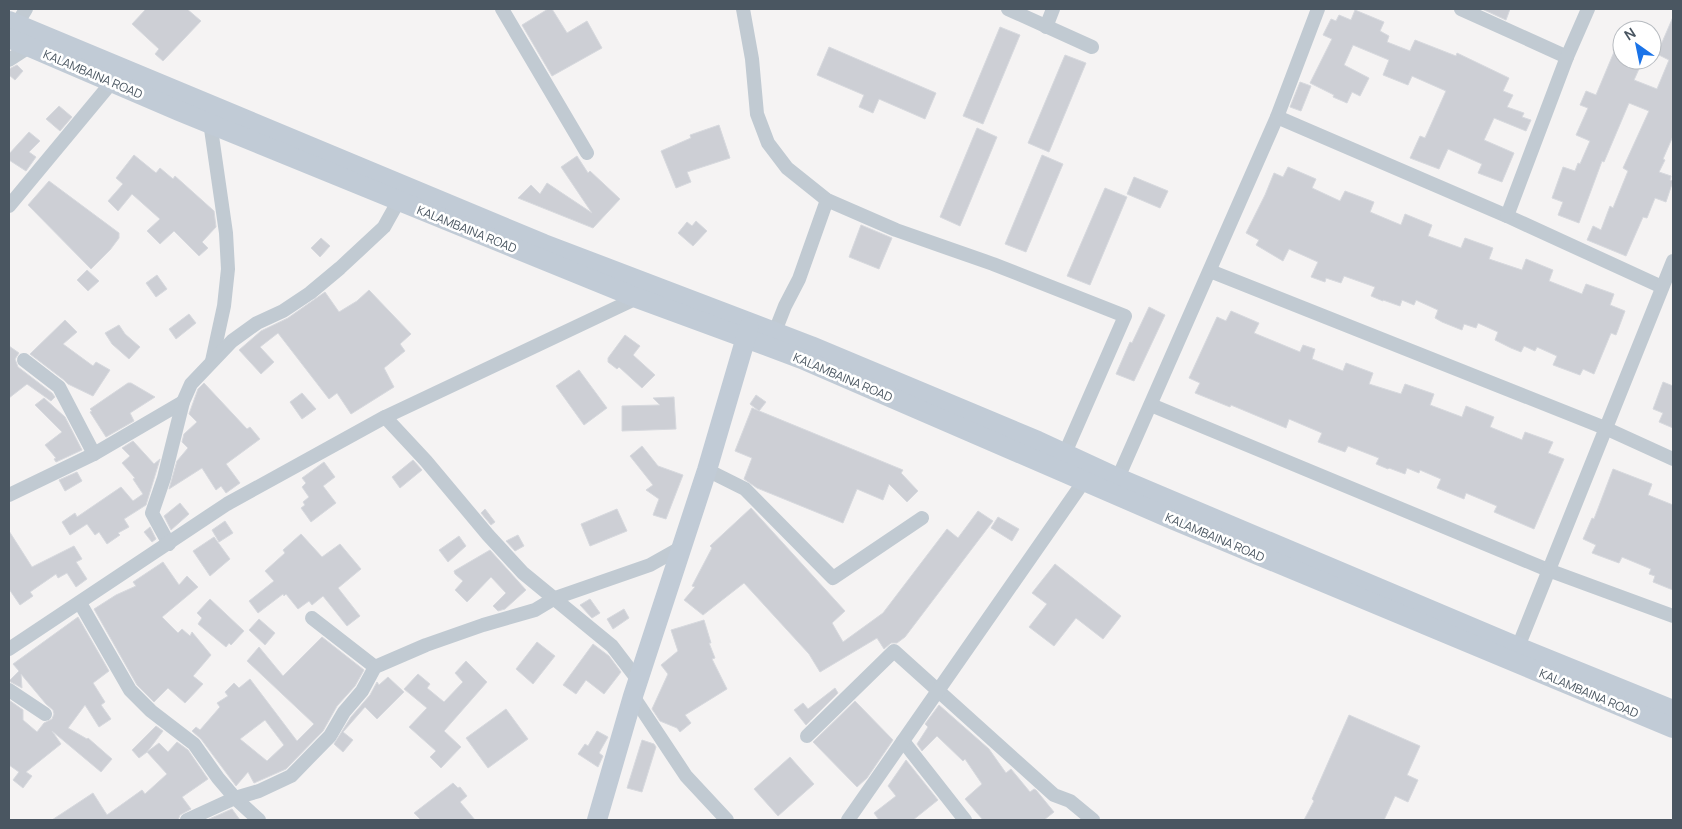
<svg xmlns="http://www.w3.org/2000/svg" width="1682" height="829" font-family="Manrope,sans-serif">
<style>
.building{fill:#cdcfd5;stroke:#d7d9de;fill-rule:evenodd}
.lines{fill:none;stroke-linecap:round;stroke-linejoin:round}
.street{stroke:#c1cad2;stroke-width:14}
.secondary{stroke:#c1cbd6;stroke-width:20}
.labels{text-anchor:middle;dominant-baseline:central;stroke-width:5;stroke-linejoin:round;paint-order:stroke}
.street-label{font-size:12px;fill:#4a5661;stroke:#fff}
</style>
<rect width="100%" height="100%" fill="#f5f3f3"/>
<g class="building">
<polygon points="146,9 187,9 201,21 163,61 155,54 159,49 132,24"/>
<polygon points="548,9 552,9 567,33 587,21 602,48 552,76 522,25"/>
<polygon points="1482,9 1510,9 1506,20"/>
<polygon points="1355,10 1384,22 1380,31 1389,36 1387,42 1410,51 1415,40 1456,56 1457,53 1509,78 1503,91 1513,95 1507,107 1524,113 1522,117 1531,120 1526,131 1494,118 1484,140 1514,153 1502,182 1478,173 1482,164 1448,149 1439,169 1410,158 1420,136 1425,138 1446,91 1412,76 1408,85 1383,75 1389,60 1353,45 1344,65 1369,78 1360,96 1352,92 1347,103 1333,97 1334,95 1310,83 1332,39 1323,35 1331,19 1336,21 1339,15 1351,20"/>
<polygon points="1673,17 1673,136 1663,159 1665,160 1659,172 1671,176 1670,180 1673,181 1666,202 1655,198 1647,218 1643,217 1626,256 1587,240 1593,226 1601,230 1610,206 1613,208 1628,171 1623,168 1649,111 1629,103 1604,162 1602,161 1579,223 1558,215 1563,202 1552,198 1563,167 1575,171 1578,163 1580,164 1590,141 1576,135 1588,108 1580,105 1586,91 1596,95 1614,52 1622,55 1622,60 1643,60 1634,80 1657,89 1669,60 1657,54"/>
<polygon points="1000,27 1020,35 983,124 963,116"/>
<polygon points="829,47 936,93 925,119 879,99 873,113 859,107 864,95 817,75"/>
<polygon points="1065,55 1086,63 1049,152 1028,143"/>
<polygon points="17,65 23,71 15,80 9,75 9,69"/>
<polygon points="1300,82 1311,86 1301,111 1290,107"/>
<polygon points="59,106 72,117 60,131 46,119"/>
<polygon points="719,125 730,158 687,172 691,182 676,188 661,151 691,138 690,135"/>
<polygon points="977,128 997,137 960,226 940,217"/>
<polygon points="29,132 40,141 29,152 36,157 26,171 9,160 9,154"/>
<polygon points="134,155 156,173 160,168 173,179 175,176 214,211 216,227 202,242 208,248 199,256 174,231 160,244 147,231 160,219 132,194 118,211 108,201 123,184 116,178"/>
<polygon points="1042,155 1063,164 1026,252 1005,244"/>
<polygon points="577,156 588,173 590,171 620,199 593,228 518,198 531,185 540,194 547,183 592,213 561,167"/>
<polygon points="1288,167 1316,179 1312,188 1340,201 1345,191 1374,202 1370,212 1401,225 1405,214 1432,225 1428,236 1461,248 1465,238 1493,248 1489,259 1522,270 1526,259 1553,270 1549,281 1582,294 1586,284 1614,294 1610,305 1625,311 1616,335 1611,333 1594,374 1583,369 1580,375 1553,365 1557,356 1537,347 1535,351 1524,346 1521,352 1511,348 1495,340 1498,332 1478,323 1476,328 1464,324 1462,330 1442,322 1435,318 1438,310 1416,300 1414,305 1402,300 1400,306 1383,300 1383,301 1371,296 1375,287 1344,276 1341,283 1326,278 1325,282 1311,277 1318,262 1289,249 1283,261 1256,245 1259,240 1246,233 1265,195 1274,173 1283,177"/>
<polygon points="1134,177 1168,191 1160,208 1127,194"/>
<polygon points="49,181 119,233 119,238 110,250 91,269 28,205"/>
<polygon points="1105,188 1127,197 1090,285 1067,276"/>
<polygon points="696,221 707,231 693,246 678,233 687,222 692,226"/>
<polygon points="861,225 892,238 879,269 849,257"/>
<polygon points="321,238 330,246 320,257 311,248"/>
<polygon points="87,270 99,281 88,291 77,280"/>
<polygon points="157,275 167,289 156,297 146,283"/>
<polygon points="369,290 411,334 400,344 405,351 384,368 394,387 351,414 337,393 329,399 278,333 260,347 274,362 261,374 239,350 261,331 288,318 325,292 339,312 357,301"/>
<polygon points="1149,307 1165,315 1134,381 1116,374 1130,342 1132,343"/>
<polygon points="1231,311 1259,323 1254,333 1300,352 1303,345 1315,349 1312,359 1343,371 1346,363 1373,373 1369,384 1401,394 1405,384 1434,394 1430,405 1462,417 1466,406 1494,417 1490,427 1522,440 1525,432 1553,442 1548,453 1564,459 1534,529 1494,512 1497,506 1466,493 1464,499 1437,488 1441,479 1420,470 1419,473 1407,468 1405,474 1389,468 1388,469 1376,464 1379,458 1348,446 1345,452 1318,442 1322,433 1289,419 1286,428 1231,405 1230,407 1195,393 1200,383 1189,378 1217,317 1226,321"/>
<polygon points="189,314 196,323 176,339 169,329"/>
<polygon points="65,320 77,332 63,344 93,366 96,362 110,370 93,396 68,384 64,380 30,354"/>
<polygon points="119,325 125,334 140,347 129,359 112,344 105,333"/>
<polygon points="625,335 640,346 633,355 655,375 642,388 619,367 617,369 608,362 608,358"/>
<polygon points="9,346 19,353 15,359 18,367 52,393 55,397 51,401 27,384 9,398"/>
<polygon points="579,370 607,408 584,425 556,386"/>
<polygon points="1663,382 1673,386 1673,428 1659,422 1663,413 1653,409"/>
<polygon points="128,383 131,383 155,397 130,413 134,421 106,437 90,412 92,411 90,409"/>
<polygon points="204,383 247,429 250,427 260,439 226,464 240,483 226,493 221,486 216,490 202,468 169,489 177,461 188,448 182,442 184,434 197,422 189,414 198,389"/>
<polygon points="302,393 316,409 302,419 290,402"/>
<polygon points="756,395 766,402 759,411 750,404"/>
<polygon points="674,397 676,429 622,431 622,406 660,405 653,398"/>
<polygon points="44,398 65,417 82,450 56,462 54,459 56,458 45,445 62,432 35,405"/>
<polygon points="752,408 903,470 901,473 918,491 907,502 889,484 883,500 857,489 843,523 757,488 744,479 752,458 735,451"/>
<polygon points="133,441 154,464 160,459 146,505 124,519 129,527 118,533 120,535 107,544 99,532 95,535 87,524 70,535 62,522 75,513 77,517 121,487 133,501 143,494 133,479 135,478 122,463 130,456 122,448"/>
<polygon points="642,446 658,466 683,475 666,519 653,515 659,499 646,490 653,485 630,456"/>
<polygon points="413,460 422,470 400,488 392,477"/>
<polygon points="324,462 335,477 323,486 336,503 311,522 301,508 305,505 303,502 309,497 302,487 306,483 302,478"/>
<polygon points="1613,469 1652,484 1648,495 1673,505 1673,590 1653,582 1655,576 1649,574 1651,569 1622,557 1619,563 1592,553 1596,545 1583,539 1592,518 1594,519"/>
<polygon points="77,472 82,481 65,491 59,480"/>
<polygon points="180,503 189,514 171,530 164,516"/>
<polygon points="751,508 845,611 832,623 843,642 883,613 947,529 958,538 978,511 993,521 905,637 897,643 891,643 884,649 877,638 820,672 809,654 744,583 703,615 684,600 695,587 692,586 712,548 710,546"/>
<polygon points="485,509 495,522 491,525 481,513"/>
<polygon points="617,509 627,531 590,546 581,524"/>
<polygon points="998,517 1019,529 1012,541 991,528"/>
<polygon points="225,521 233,533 219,542 212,530"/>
<polygon points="150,527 156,539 152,542 144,532"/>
<polygon points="9,531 32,567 74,546 82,559 76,562 87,579 76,587 67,573 58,578 56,574 30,592 33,596 20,605 9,589"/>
<polygon points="301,534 322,557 340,544 361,569 338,588 360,616 347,626 323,596 312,605 309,601 298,609 286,594 284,596 283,594 258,613 249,601 274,581 265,571 285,553 283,550"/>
<polygon points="518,535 524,546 515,551 506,541"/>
<polygon points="459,536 466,546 448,562 439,550"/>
<polygon points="214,537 230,559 210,576 193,551"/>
<polygon points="490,550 526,590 505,609 498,611 493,606 506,593 491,577 467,602 455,590 463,581 455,574 454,571"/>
<polygon points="163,562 179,585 187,576 198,587 162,617 178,633 182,629 190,636 192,632 211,655 193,676 203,684 185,703 168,688 154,702 137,685 94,609 116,595 136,586 133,582"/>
<polygon points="1055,564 1121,616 1103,639 1076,618 1054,646 1029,627 1047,604 1032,593"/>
<polygon points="210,599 244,631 231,645 229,643 226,647 198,624 202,618 197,613"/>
<polygon points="590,599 600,613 592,618 580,605"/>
<polygon points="624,609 629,618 613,629 607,619"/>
<polygon points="78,617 109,671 93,683 105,702 101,705 111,719 99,727 85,705 68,728 87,739 88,738 112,759 101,772 52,731 61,744 26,772 32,776 23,788 13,780 19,772 9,765 9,700 23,710 23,720 37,732 44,723 52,719 54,714 53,710 46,704 21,674 22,688 9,681 19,671 13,664"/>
<polygon points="259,619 275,633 265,645 249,630"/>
<polygon points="704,620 711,643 709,643 715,658 712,659 727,689 685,715 691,723 680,732 677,728 660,721 652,709 668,674 661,665 678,651 671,630"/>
<path d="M 322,637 L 364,670 L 355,686 L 337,706 L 323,731 L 286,769 L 254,783 L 248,772 L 236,786 L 201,739 L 192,731 L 196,727 L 200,730 L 220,707 L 217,703 L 228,696 L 225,692 L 234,683 L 239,688 L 250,679 L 297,741 L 314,724 L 247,661 L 259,647 L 283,676 ZM 265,720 L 284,745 L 267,761 L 240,739 Z"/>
<polygon points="537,642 555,656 533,684 516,669"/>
<polygon points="593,644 609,656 621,672 604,694 586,680 576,694 563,685"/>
<polygon points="466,661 487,682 444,731 461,747 441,768 430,757 436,751 409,727 427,708 404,689 418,674 430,684 427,688 444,702 463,682 455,673"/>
<polygon points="388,677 404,692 377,719 365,707 343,732 353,740 343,752 334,744 351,717 370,695 377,682 379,685"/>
<polygon points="835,688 838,693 806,725 794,710 803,703 808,709"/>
<polygon points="855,701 893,740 867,778 857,787 813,742"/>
<polygon points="939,705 989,749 1006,773 1011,769 1030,792 1034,789 1036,790 1054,812 1044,820 983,820 965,799 982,784 965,759 963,761 937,736 922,751 917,744 928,727 925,724"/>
<polygon points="506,709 528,739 488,768 466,738"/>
<polygon points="1349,715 1420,746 1407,775 1418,780 1408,802 1395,796 1384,820 1304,820 1314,801 1312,799"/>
<polygon points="156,726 163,731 147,752 139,758 132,750"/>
<polygon points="597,731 608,737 599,753 603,756 598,767 578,754 585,744 588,746"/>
<polygon points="642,740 654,744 656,747 642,792 627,788"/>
<polygon points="177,742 188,750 208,779 182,797 191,809 180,815 178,820 52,820 93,793 107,815 142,790 145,794 167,774 147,752 159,743 168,752"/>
<polygon points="790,757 814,784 778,816 754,789"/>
<polygon points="906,760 938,800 913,820 879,820 874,813 896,796 888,786"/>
<polygon points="453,783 458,788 460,787 467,796 460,802 475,820 421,820 414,813"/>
<polygon points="232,809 240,820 207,820"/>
</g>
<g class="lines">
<g class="street">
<polyline points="502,9 587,153"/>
<polyline points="743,9 752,59 757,114 768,143 787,168 827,200 896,230 993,264 1125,316 1065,453"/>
<polyline points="1008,9 1092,47"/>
<polyline points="1461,9 1567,57"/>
<polyline points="17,24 26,9"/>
<polyline points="1046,27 1053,9"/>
<polyline points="9,60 29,47"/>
<polyline points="1277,117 1507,216 1662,287"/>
<polyline points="210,122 226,233 228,269 224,306 212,361"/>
<polyline points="9,206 112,82"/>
<polyline points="1507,216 1567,57 1588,9"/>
<polyline points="1210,271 1605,428 1673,459"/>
<polyline points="772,339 785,306 799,279 827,200"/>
<polyline points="24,360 59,387 94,454"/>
<polyline points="1151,405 1548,570 1673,616"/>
<polyline points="385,417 426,461 488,535 523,573 612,646 638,680"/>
<polyline points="707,470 745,489 833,578 922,518"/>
<polyline points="1118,478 1277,117 1318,9"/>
<polyline points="9,495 94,454 183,402"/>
<polyline points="169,544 152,513 164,478 183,402 191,384 232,341 257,323 283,311 310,293 340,268 384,227 398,202"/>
<polyline points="80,603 130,690 151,711 194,744 218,778 235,798 259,820"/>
<polyline points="312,618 375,667"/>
<polyline points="1518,647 1673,261"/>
<polyline points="9,649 227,504 385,417 637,298"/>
<polyline points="9,690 45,714"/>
<polyline points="633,696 686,776 727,820"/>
<polyline points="807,736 894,651 1054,795 1070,801 1093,820"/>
<polyline points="903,741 965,820"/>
<polyline points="187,820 235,798 259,791 291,776 330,736 344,712 362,691 375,667 426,645 483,625 535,610 555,598 650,565 682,547"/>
<polyline points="848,820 1084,481"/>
</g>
<g class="secondary">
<polyline points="9,21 544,244 811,346 1038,441 1118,478 1518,647 1673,710"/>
<polyline points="9,38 179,111 637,298 802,359 1174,520 1673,728"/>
<polyline points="597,820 633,696 707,470 749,327"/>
</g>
</g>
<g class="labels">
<g class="street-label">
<text transform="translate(93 74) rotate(23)">KALAMBAINA ROAD</text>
<text transform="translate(467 229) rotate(22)">KALAMBAINA ROAD</text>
<text transform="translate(843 377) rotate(23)">KALAMBAINA ROAD</text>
<text transform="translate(1215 537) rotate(23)">KALAMBAINA ROAD</text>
<text transform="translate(1589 693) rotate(23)">KALAMBAINA ROAD</text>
</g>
</g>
<rect width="1682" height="829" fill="none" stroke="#4a5661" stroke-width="20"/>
<g transform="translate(1637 45) rotate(327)"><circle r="24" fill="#ffffff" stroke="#b7bbc0"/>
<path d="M0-4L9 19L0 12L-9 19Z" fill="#1a73e8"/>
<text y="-8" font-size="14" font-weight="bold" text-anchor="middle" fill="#4a5661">N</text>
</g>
</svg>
